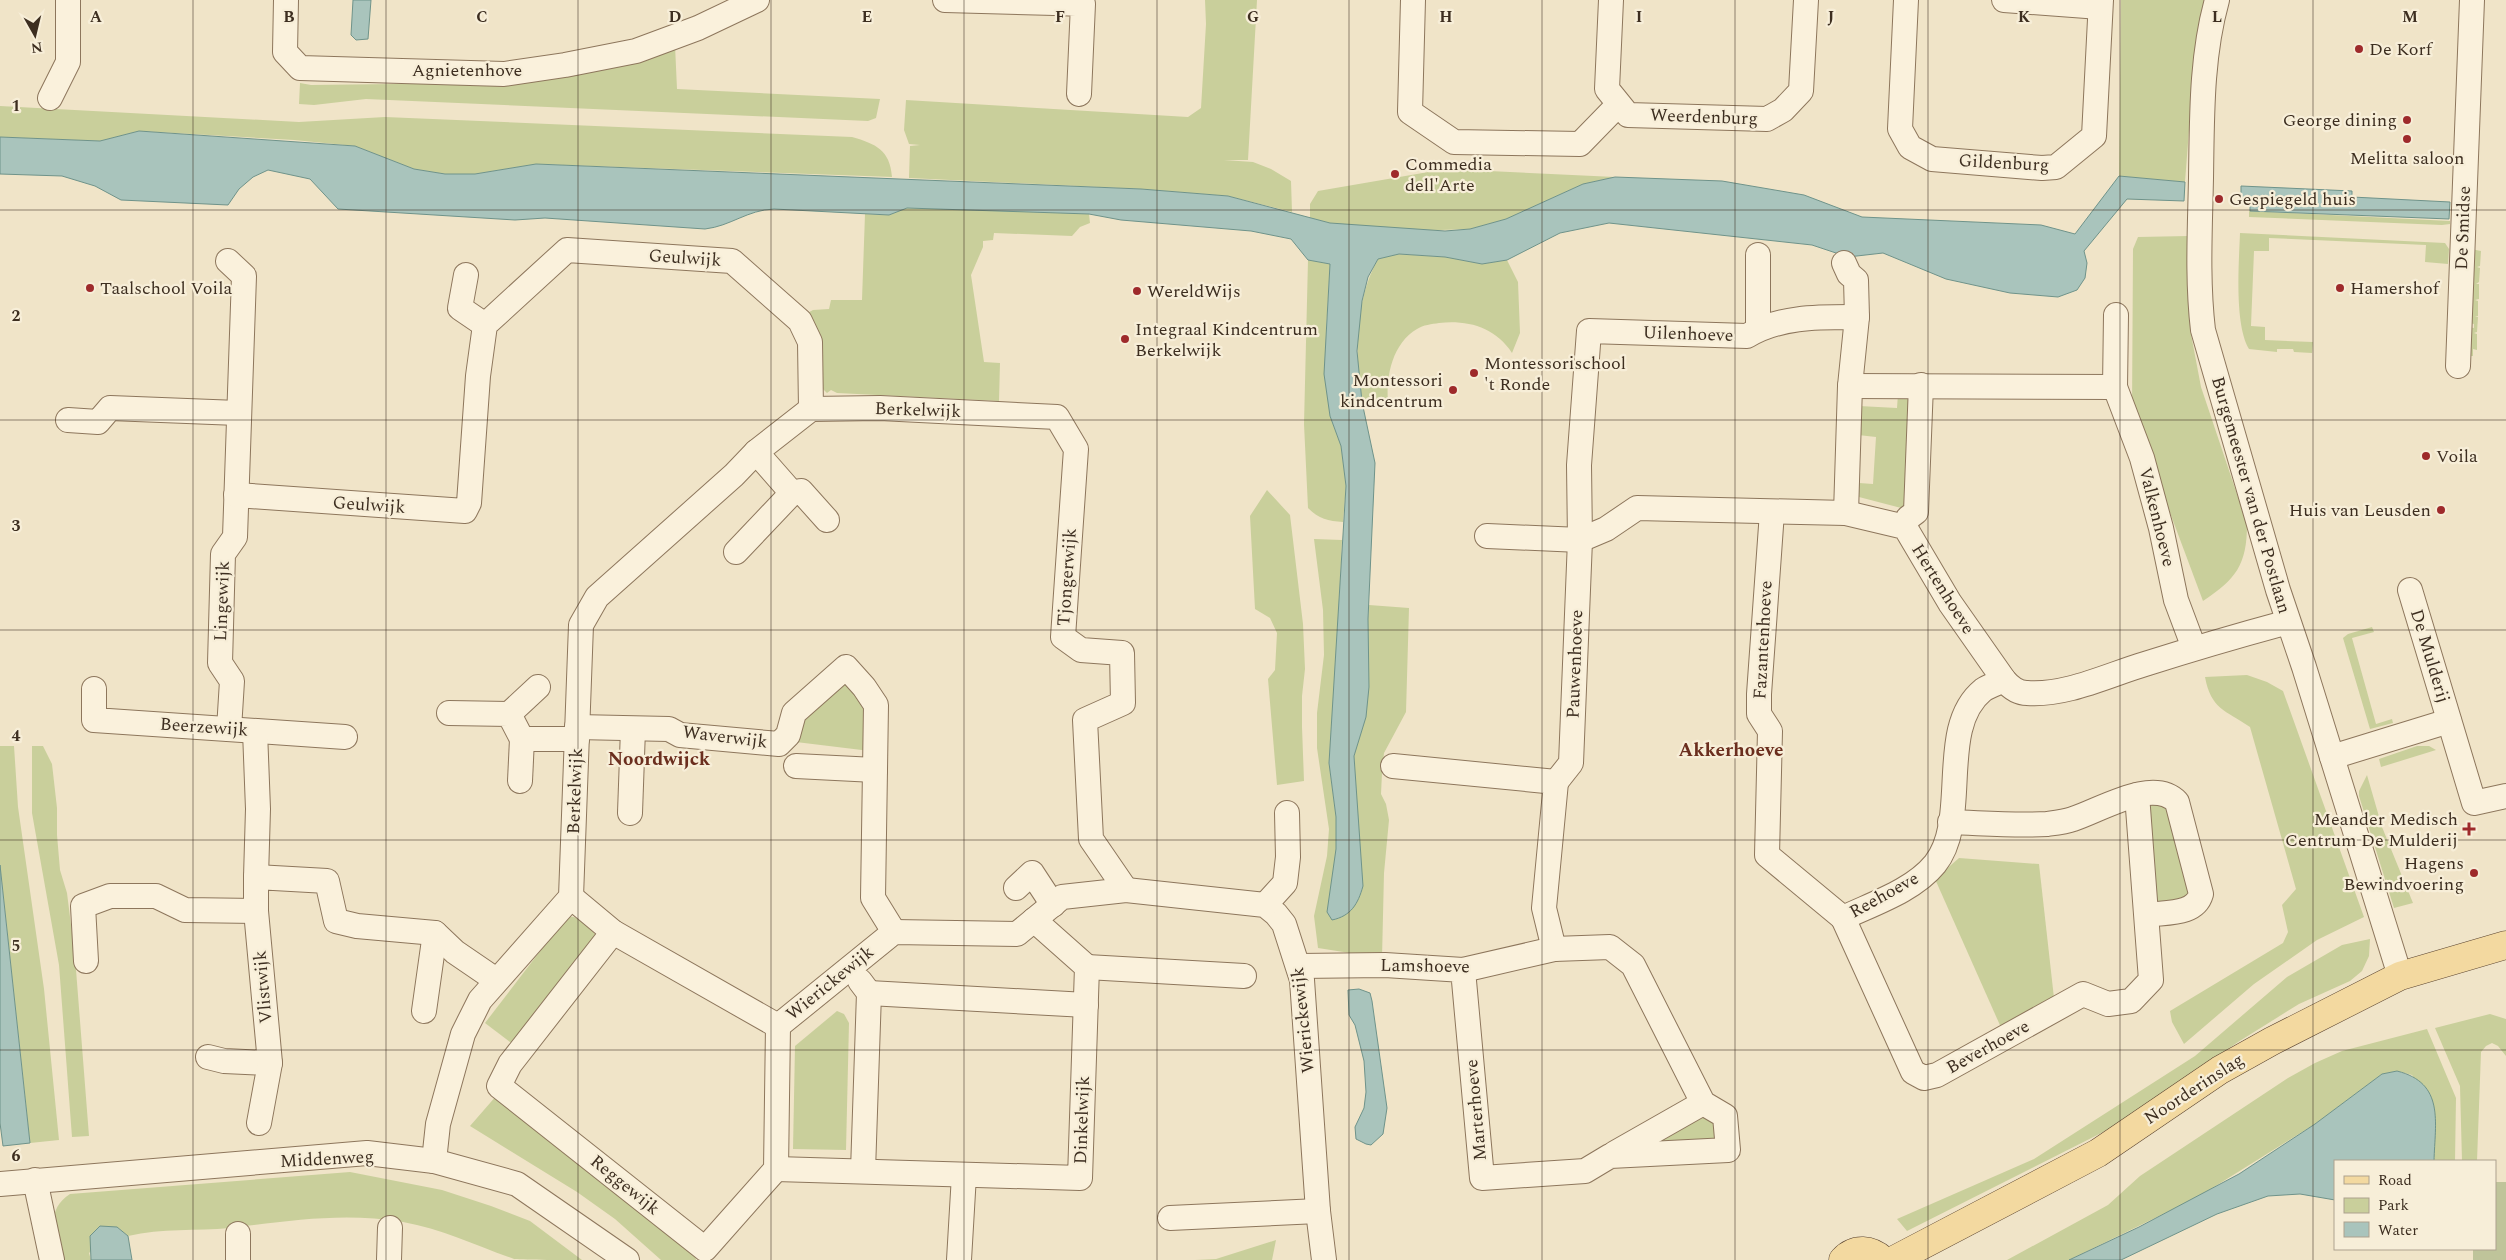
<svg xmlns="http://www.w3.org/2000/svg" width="2506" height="1260" font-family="Spectral,serif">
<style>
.green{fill:#c9cf9b}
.cemetery{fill:#bfc49a}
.water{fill:#a9c4bc;stroke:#6f938a}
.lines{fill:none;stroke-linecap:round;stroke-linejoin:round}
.minor-casing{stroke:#8d765c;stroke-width:26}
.major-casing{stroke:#5b4430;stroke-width:29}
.minor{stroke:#faf1dc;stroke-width:24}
.major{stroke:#f3d9a0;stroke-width:28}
.grid{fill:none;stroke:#3d2e20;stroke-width:1;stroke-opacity:0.55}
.poi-dot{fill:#9e2a2b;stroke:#f7eed8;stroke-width:2}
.labels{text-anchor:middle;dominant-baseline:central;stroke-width:4.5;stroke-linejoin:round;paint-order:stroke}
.poi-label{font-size:18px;fill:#3d2e20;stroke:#f7eed8;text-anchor:start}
.street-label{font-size:18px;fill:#3d2e20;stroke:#f7eed8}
.neighbourhood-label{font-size:19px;font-weight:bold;fill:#6b2e1e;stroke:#f7eed8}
.grid-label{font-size:16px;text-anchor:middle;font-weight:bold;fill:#3d2e20;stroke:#f7eed8;stroke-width:4.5;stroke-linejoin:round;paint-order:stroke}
</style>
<rect width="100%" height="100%" fill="#f0e4c8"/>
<g class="green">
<polygon points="1205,0 1257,0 1248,160 1224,160 1253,162 1271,169 1291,181 1292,212 1228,196 1141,189 909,178 910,146 920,145 909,144 904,130 906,100 1188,117 1201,108 1206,24"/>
<polygon points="2121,0 2204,0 2196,38 2185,182 2119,176"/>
<polygon points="675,45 677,89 880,99 876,118 868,121 366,99 314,105 299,104 300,83 311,85 477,83"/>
<path d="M 0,106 L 299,122 L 385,117 L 852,137 C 876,144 890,150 892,177 L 536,164 L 475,174 L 445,174 L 414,169 L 355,146 L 294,140 L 139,131 L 100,141 L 0,137 Z"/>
<polygon points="1446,169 1615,177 1583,184 1506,219 1470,229 1411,231 1330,223 1310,218 1310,204 1318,191"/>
<polygon points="938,207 1089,214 1090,223 1080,227 1072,236 994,233 993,240 983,241 983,247 971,275 984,362 1000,363 999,401 837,393 831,390 827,393 821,387 802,316 813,310 829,309 831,300 862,300 865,214 889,215 907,208"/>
<polygon points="2249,211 2450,221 2450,224 2442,225 2249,217"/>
<path d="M 2240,233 L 2445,243 L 2449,249 L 2448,264 L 2425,262 L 2426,245 L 2269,238 L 2269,251 L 2254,251 L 2251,326 L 2265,327 L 2265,340 L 2313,342 L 2312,353 L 2294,352 L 2293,349 L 2277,349 L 2277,352 L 2249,349 C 2234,324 2239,262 2240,233 Z"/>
<path d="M 2188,236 L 2190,329 L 2201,387 L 2247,524 C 2247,565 2236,579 2203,601 L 2132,411 L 2133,249 L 2138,237 Z"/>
<polygon points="2471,249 2481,251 2480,266 2477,267 2480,268 2479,282 2476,284 2479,284 2479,299 2475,300 2478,301 2478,316 2475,317 2478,317 2477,332 2474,333 2477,334 2477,350 2473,349 2473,356 2466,356 2468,327 2474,328 2474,324 2468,323"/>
<path d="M 1398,254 L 1445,257 L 1482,264 L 1507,260 L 1518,282 L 1520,333 L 1512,353 C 1495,327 1468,320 1439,323 C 1432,324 1423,325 1417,329 C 1393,343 1386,375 1388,400 L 1362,402 C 1355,355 1354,302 1378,259 Z"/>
<path d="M 1308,260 L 1330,264 L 1326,332 L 1330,416 L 1341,446 L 1346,486 L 1343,522 C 1328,521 1319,519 1308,508 L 1304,424 Z"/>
<polygon points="1898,394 1911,401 1905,509 1859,497 1859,483 1873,484 1876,437 1858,435 1859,406 1897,408"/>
<polygon points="1267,490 1290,515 1303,624 1305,669 1302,696 1302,727 1304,781 1277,785 1268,679 1275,670 1277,633 1270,618 1255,609 1250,516"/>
<polygon points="1314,539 1342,540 1336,677 1329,763 1336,817 1336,849 1356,800 1354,756 1358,741 1369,605 1409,608 1406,712 1384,753 1382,773 1381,794 1386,804 1389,820 1384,873 1382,958 1318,948 1314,916 1327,856 1329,829 1317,748 1317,713 1324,655 1323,610"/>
<polygon points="2372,627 2374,632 2352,638 2376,724 2392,719 2393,723 2370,729 2343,638 2348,634"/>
<path d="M 2247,675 L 2267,682 L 2283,691 L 2364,917 L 2317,940 L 2254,984 L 2184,1044 L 2172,1022 L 2170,1011 L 2283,943 L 2288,932 L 2282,905 L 2296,889 L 2250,727 C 2225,710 2211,709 2205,677 Z"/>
<polygon points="847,684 868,703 870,751 796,742 801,719 835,687"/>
<polygon points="0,746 14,746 18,807 44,989 59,1140 30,1143 0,865"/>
<polygon points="32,746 43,746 52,764 57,808 57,835 60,870 67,893 75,957 89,1136 72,1137 59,965 32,813"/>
<polygon points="2417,746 2429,746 2436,750 2381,767 2379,759"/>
<polygon points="2367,775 2382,827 2413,903 2394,908 2359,796 2359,791"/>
<polygon points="2163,793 2201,894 2147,915 2137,795"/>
<polygon points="1959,858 2039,864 2055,1007 2003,1032 1935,879"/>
<path d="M 567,916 C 580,916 594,930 600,942 L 519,1049 L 485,1023 Z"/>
<polygon points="2370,939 2369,956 2362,971 2350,981 2299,1004 2238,1042 2127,1120 1907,1231 1897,1219 2034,1159 2195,1056 2287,977 2342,945"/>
<polygon points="837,1011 844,1014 849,1023 846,1150 793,1149 795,1046"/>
<polygon points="2490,1014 2506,1019 2506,1056 2498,1046 2492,1043 2486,1046 2481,1052 2477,1161 2462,1161 2460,1086 2435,1028"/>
<polygon points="2427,1029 2456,1098 2455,1161 2434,1161 2435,1110 2412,1075 2397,1071 2382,1074 2315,1124 2198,1197 2069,1260 2007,1260 2108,1205 2140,1176 2288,1078 2315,1063 2342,1051"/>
<polygon points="497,1095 694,1249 696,1260 661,1260 615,1219 577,1192 470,1126"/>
<polygon points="1703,1103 1725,1116 1728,1150 1610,1156"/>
<path d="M 350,1172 L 442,1190 L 491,1206 L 530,1221 L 582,1260 C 567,1260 526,1260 514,1259 C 477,1246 442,1229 403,1222 C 342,1212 290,1221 230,1228 C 196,1231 162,1228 128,1236 L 117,1227 L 89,1253 L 91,1260 L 63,1260 C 57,1234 43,1212 70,1194 Z"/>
<polygon points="1276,1240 1272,1260 1195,1260 1216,1259"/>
</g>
<polygon class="cemetery" points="2495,1182 2506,1182 2506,1260 2473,1260 2473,1249 2495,1249"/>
<g class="water">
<polygon points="353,0 371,0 368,39 356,40 351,35"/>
<path d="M 139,131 L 355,146 L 414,169 L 445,174 L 475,174 L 536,164 L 1141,189 L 1228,196 L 1330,223 L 1445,231 L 1470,229 L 1506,219 L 1583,184 L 1615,177 L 1722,181 L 1804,195 L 1862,217 L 2041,225 L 2075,234 L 2119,176 L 2185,182 L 2184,201 L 2127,199 L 2084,251 L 2087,263 L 2085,278 L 2077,290 L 2058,297 L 2010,293 L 1946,279 L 1883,253 L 1848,257 L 1812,245 L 1609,223 L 1560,233 L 1507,260 L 1482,264 L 1445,257 L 1399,254 L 1378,259 L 1368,277 L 1362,301 L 1357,351 L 1362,402 L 1375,463 L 1368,619 L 1369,687 L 1366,717 L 1354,756 L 1363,886 C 1358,904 1351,916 1332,920 L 1327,912 L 1336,849 L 1336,817 L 1329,763 L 1346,486 L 1341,446 L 1330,416 L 1324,374 L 1330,264 L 1308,260 L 1291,239 L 1251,231 L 1121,220 L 1089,214 L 907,208 L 889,215 L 774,209 C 747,210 731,226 705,229 L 545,218 L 515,220 L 338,209 L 310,179 L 268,170 L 253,177 L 239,189 L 228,205 L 121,200 L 95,186 L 62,176 L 0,174 L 0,137 L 100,141 Z"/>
<polygon points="2241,186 2352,191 2352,197 2450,202 2449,219 2250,211 2250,204 2241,204"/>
<polygon points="0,865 30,1143 3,1146 0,1123"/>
<polygon points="1359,989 1370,993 1372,1001 1387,1108 1383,1134 1371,1145 1366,1144 1356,1139 1355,1127 1364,1108 1366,1092 1364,1061 1355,1025 1349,1015 1348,990"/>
<path d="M 2397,1071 C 2445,1083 2435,1122 2434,1161 L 2335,1161 L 2335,1200 L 2300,1194 L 2268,1196 L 2217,1214 L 2121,1260 L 2069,1260 L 2139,1227 L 2239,1174 L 2315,1124 L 2382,1074 Z"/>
<polygon points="100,1226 117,1227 128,1236 132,1260 91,1260 90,1236"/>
</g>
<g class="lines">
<g class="minor-casing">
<g id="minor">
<polyline points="286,0 285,52 300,68 504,74 565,65 636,51 698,28 757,0"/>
<polyline points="945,0 1055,3 1055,0"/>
<polyline points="1413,0 1410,112 1454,142 1580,144 1618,105"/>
<polyline points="1611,0 1607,89 1628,115 1767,119 1783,110 1801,91 1806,0"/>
<polyline points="1906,0 1900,129 1910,147 1932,159 2042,168 2056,167 2094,136 2101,0"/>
<polyline points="2004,0 2100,7"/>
<path d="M 2217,0 C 2201,57 2202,118 2201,178 C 2200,229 2197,279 2203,330 L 2278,590 L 2304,667 L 2400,976"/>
<polyline points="1055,3 1083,4 1079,94"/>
<polyline points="50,98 68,62 68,0"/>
<polyline points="1758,255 1758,329"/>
<polyline points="228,261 244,276 235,537 223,554 220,663 232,681 229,729"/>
<polyline points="1844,263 1849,274 1856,280 1857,317"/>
<polyline points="466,275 460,308 485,325"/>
<polyline points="2458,366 2472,0"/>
<polyline points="1850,386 2115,387 2142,458 2161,528 2176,600 2194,648"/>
<polyline points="2115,387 2116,315"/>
<polyline points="68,420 98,422 110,408 238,413"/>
<polyline points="756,452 792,493"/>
<polyline points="236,495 465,511 469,503 478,376 485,325 567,250 732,261 800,321 810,342 811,409"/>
<path d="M 1772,512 L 1759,694 L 1759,714 L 1770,731 L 1767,855 L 1843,918 C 1872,904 1913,891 1935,864 C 1971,819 1936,728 1983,690 C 1989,686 1998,683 2004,680"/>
<polyline points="1905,527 1908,518 1916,512 1921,385"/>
<path d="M 1487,536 L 1580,540 L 1606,529 L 1637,508 L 1846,513 L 1905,527 L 1950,603 L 2004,680 C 2010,687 2017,693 2027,693 C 2066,696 2108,675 2145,664 C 2192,649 2240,635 2288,622"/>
<polyline points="736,552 792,493 801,491 827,520"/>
<polyline points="2410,590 2474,803 2506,796"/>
<polyline points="94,689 94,720 345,737"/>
<polyline points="449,713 509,714 522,739 577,739"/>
<polyline points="509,714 538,687"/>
<polyline points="577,727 669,729 680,735 779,744 788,735 794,713 846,667 864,687 876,705 873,898 894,932"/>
<polyline points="255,731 258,809 256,877"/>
<polyline points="2332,757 2449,721"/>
<polyline points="796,766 875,770"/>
<polyline points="1393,766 1556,782 1544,908 1554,949"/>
<polyline points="520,781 522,739"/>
<path d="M 1556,782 L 1571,763 L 1580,540 L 1579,465 L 1589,331 L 1747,336 C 1780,316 1820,317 1857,317 L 1850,386 L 1846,513"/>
<polyline points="630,813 633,729"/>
<path d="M 1950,822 C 1982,823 2015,826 2047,824 C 2055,823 2065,822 2073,819 C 2101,810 2153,777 2177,802 L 2201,894 C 2195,915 2167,912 2147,915"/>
<polyline points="1016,888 1032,873 1053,905"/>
<polyline points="571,897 613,932 778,1026 894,932 1017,934 1062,897 1126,890 1265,905 1276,914 1284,924 1302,980 1318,1211 1324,1260"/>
<polyline points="1265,905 1285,883 1288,857 1287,813"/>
<polyline points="1843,918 1913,1072 1924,1078 1937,1075 2083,994 2108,1004 2131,1001 2151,980 2137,795"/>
<polyline points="613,932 510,1064 499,1086 705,1249 776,1169 778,1026"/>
<polyline points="86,961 83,906 110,896 156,896 185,910 256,911 256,877 327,881 336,921 357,926 435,933 455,952 496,980"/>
<polyline points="1299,966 1385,965 1463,970 1554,949 1610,947 1633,965 1703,1103 1725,1116 1728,1150 1610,1156 1585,1171 1482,1178 1463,970"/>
<polyline points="1087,967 1244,976"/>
<polyline points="860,981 869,993 863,1171"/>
<polyline points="869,993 1086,1005"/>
<polyline points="424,1011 435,933"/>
<polyline points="208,1057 224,1061 270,1063 256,911"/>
<polyline points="259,1123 270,1063"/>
<polyline points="1615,1153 1703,1103"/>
<polyline points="434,1161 438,1124 463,1034 480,1000 571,897 581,625 597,597 734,475 756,452 811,409 880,408 1057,417 1076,449 1063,637 1081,650 1122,653 1123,703 1085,720 1091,839 1126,890"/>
<polyline points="776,1169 1080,1178 1087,967 1034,920"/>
<polyline points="35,1180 52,1260"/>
<polyline points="0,1184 367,1153 434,1161 517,1184 627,1260"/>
<polyline points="1170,1218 1318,1211"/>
<polyline points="238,1234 238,1260"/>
<polyline points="389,1260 390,1228"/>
<polyline points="959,1260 964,1175"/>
</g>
</g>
<g class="major-casing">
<g id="major">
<path d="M 1843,1260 C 1855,1247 1871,1249 1883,1260"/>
<polyline points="1894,1260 2098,1153 2220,1070 2272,1041 2400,976 2506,945"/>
</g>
</g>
<use href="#minor" class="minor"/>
<use href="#major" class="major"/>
</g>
<path class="grid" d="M 193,0 L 193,1260M 386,0 L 386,1260M 578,0 L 578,1260M 771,0 L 771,1260M 964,0 L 964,1260M 1157,0 L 1157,1260M 1349,0 L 1349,1260M 1542,0 L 1542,1260M 1735,0 L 1735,1260M 1928,0 L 1928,1260M 2120,0 L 2120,1260M 2313,0 L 2313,1260M 0,210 L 2506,210M 0,420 L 2506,420M 0,630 L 2506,630M 0,840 L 2506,840M 0,1050 L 2506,1050"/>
<g class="poi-dot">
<circle cx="2359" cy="49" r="5"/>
<circle cx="2407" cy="120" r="5"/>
<circle cx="2407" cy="139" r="5"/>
<circle cx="1395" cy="174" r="5"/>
<circle cx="2219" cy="199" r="5"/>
<circle cx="90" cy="288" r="5"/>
<circle cx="2340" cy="288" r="5"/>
<circle cx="1137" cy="291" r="5"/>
<circle cx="1125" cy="339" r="5"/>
<circle cx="1474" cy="373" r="5"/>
<circle cx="1453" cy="390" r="5"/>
<circle cx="2426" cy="456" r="5"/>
<circle cx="2441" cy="510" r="5"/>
<path d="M2466.5 821.5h5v5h5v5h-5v5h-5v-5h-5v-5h5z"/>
<circle cx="2474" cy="873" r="5"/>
</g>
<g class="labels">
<g class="poi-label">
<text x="2369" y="49">De Korf</text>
<text x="2397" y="120" text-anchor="end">George dining</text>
<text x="2407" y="158" text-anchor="middle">Melitta saloon</text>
<text x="1405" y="164">Commedia<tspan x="1405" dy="21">dell'Arte</tspan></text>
<text x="2229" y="199">Gespiegeld huis</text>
<text x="100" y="288">Taalschool Voila</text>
<text x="2350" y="288">Hamershof</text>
<text x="1147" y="291">WereldWijs</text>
<text x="1135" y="329">Integraal Kindcentrum<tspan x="1135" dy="21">Berkelwijk</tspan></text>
<text x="1484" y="363">Montessorischool<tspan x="1484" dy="21">'t Ronde</tspan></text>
<text x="1443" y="380" text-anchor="end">Montessori<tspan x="1443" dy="21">kindcentrum</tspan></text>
<text x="2436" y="456">Voila</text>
<text x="2431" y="510" text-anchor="end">Huis van Leusden</text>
<text x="2458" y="819" text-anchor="end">Meander Medisch<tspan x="2458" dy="21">Centrum De Mulderij</tspan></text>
<text x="2464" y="863" text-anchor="end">Hagens<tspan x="2464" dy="21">Bewindvoering</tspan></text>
</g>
<g class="street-label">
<text x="467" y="70">Agnietenhove</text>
<text transform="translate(1704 117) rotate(2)">Weerdenburg</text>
<text transform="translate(2004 163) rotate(3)">Gildenburg</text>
<text transform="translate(2463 228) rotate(-88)">De Smidse</text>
<text transform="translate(685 258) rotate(4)">Geulwijk</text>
<text transform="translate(1688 334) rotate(2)">Uilenhoeve</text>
<text transform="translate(918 410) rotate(2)">Berkelwijk</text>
<text transform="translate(2251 495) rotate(74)">Burgemeester van der Postlaan</text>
<text transform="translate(369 505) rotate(4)">Geulwijk</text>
<text transform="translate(2157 517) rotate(76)">Valkenhoeve</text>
<text transform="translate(1067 577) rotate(-86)">Tjongerwijk</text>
<text transform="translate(1943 589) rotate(58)">Hertenhoeve</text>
<text transform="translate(222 601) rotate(-88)">Lingewijk</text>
<text transform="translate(1763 640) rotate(-87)">Fazantenhoeve</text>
<text transform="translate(2430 656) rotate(73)">De Mulderij</text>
<text transform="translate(1575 664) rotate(-88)">Pauwenhoeve</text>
<text transform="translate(204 727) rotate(4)">Beerzewijk</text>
<text transform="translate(725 737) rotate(7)">Waverwijk</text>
<text transform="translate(575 791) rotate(-88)">Berkelwijk</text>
<text transform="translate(1884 895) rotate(-29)">Reehoeve</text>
<text transform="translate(1425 966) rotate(1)">Lamshoeve</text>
<text transform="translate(830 983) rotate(-39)">Wierickewijk</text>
<text transform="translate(263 987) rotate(-95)">Vlistwijk</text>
<text transform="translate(1303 1020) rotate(-96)">Wierickewijk</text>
<text transform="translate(1988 1047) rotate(-29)">Beverhoeve</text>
<text transform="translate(2194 1089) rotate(-33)">Noorderinslag</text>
<text transform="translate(1476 1110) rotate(-95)">Marterhoeve</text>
<text transform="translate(1082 1120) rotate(-88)">Dinkelwijk</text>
<text transform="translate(327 1159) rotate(-3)">Middenweg</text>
<text transform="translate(625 1185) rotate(39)">Reggewijk</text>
</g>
<g class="neighbourhood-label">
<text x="1731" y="750">Akkerhoeve</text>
<text x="659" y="759">Noordwijck</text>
</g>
</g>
<g class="grid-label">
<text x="96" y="22">A</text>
<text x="289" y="22">B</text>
<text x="482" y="22">C</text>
<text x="675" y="22">D</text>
<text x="867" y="22">E</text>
<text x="1060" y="22">F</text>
<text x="1253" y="22">G</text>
<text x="1446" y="22">H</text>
<text x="1639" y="22">I</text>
<text x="1831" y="22">J</text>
<text x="2024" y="22">K</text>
<text x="2217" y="22">L</text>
<text x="2410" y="22">M</text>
<text x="16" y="111">1</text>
<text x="16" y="321">2</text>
<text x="16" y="531">3</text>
<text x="16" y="741">4</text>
<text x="16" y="951">5</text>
<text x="16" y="1161">6</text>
</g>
<rect x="2334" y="1160" width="162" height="90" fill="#f7eed8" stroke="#ada18e"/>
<rect x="2344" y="1176" width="25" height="8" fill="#f3d9a0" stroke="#ada18e"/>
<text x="2378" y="1185" font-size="15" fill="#3d2e20">Road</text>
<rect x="2344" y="1198" width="25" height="15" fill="#c9cf9b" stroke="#ada18e"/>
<text x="2378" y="1210" font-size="15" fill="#3d2e20">Park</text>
<rect x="2344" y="1222" width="25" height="15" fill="#a9c4bc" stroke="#ada18e"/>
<text x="2378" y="1235" font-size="15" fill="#3d2e20">Water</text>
<g transform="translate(35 35) rotate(172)" stroke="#f7eed8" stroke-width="4" paint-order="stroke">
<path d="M0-4L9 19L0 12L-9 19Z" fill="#3d2e20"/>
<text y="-8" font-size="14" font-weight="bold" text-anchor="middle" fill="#3d2e20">N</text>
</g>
</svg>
